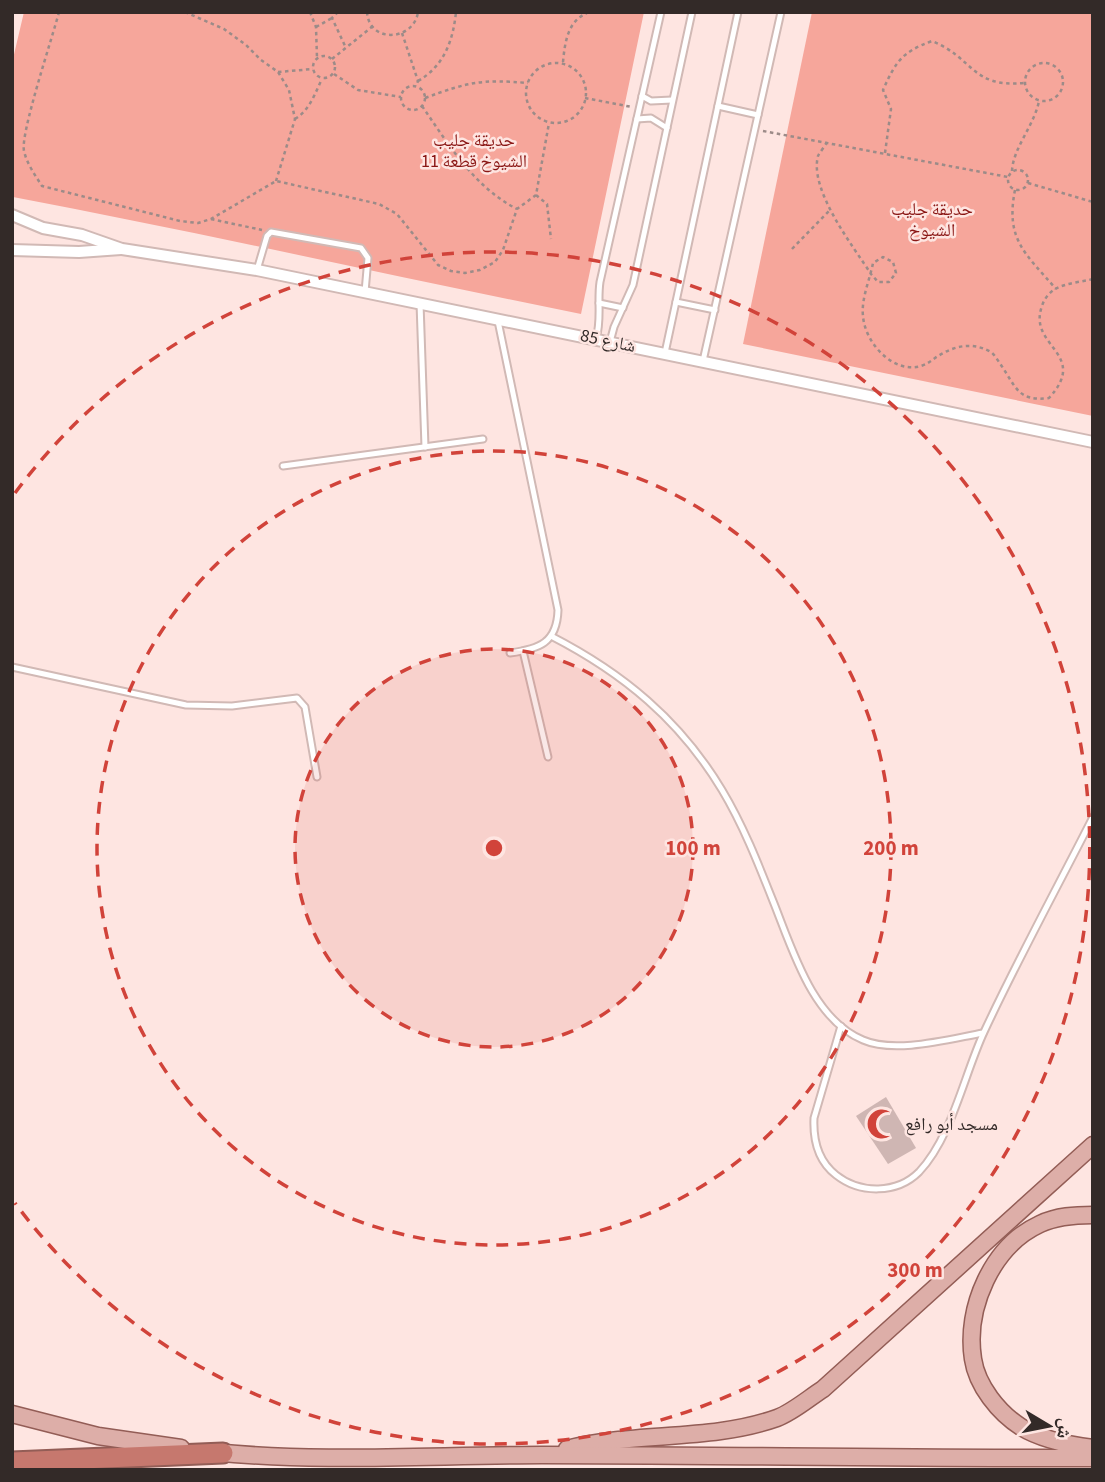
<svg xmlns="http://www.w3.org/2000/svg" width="1105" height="1482" font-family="'Source Sans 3','Noto Naskh Arabic',sans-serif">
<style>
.green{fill:#f6a69b}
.building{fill:#cfb6b3}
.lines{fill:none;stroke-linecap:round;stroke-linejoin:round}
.service-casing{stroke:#d1b9b5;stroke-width:9}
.minor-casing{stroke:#d1b9b5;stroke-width:14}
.primary-casing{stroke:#935d56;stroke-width:19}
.motorway-casing{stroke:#935d56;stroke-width:23}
.path{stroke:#9c8b88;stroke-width:2.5;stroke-dasharray:3.5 3.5;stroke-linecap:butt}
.service{stroke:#fff;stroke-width:5}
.minor{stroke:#fff;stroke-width:10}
.primary{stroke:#ddaea8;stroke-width:16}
.motorway{stroke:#c6786e;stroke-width:19}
.ring{fill:none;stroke:#d1433a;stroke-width:3.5;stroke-dasharray:12 9}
.labels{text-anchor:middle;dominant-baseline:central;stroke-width:5;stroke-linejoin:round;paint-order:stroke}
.park-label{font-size:18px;fill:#8a1614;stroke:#fee5e1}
.street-label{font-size:18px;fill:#332a28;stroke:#fee5e1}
.poi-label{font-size:18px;fill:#332a28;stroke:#fee5e1;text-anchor:start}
.centre{fill:#d1433a;stroke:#fee5e1;stroke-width:3.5}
.ring-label{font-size:21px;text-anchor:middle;font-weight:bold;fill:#d1433a;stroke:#fee5e1;stroke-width:5;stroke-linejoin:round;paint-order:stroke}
</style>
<rect width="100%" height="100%" fill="#fee5e1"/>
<g class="green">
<path d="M 24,12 L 644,12 L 581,314 C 392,276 203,233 13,197 L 12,63 Z"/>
<polygon points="812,12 1093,12 1093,416 743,344"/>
</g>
<polygon class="building" points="886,1097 916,1148 888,1164 856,1116"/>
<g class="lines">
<g class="service-casing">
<g id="service">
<polyline points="642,96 651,101 672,100"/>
<polyline points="718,106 758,115"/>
<polyline points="637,119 651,118 667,128"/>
<polyline points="257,270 267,236 271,232 361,248 368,258 365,292"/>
<polyline points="676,302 715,310"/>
<polyline points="420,303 425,447"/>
<polyline points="599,303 623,308"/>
<path d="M 498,321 L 558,610 C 557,643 539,649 510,653"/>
<path d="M 596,339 C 602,319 597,302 600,282 L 661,12"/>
<polyline points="610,342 614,327 633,285 692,12"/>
<polyline points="665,353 738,12"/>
<polyline points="703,361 781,12"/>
<polyline points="283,466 483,439"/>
<path d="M 551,636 C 623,673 680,720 722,790 C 743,825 758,863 773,901 C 792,948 812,1019 863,1040 C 895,1054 949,1039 983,1033"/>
<polyline points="523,651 548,757"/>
<polyline points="12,667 186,705 232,706 297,698 305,707 317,777"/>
<path d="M 841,1026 L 814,1118 C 813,1139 818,1161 836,1175 C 860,1194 897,1194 919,1172 C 952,1137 964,1075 984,1032 C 1018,959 1057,888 1093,817"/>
</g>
</g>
<g class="minor-casing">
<g id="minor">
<polyline points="12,215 43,228 82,235 122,249 257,270 1093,442"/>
<polyline points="12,250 79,252 121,249"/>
</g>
</g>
<g class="primary-casing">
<g id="primary">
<path d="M 1093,1215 C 1075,1215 1057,1216 1040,1224 C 992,1246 965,1308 973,1359 C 977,1386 999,1413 1021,1427 C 1042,1440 1069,1445 1093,1448"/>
<polyline points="12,1414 98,1436 181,1448"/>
<path d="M 567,1449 C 636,1431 709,1442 777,1418 C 793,1412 809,1398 823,1389 L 1093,1145"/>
<path d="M 213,1452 C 322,1463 433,1455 542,1455 C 725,1455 909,1459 1093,1458"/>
</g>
</g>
<g class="motorway-casing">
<polyline id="motorway" points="12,1462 223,1453"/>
</g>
<g class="path">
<path d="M 59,12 C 53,36 20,134 24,151 C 27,164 35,175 42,186 L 180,221 L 198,223 L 211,219 L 276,181 L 379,204 L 397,214 L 438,265 L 451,271 L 465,273 L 480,270 L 495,262 L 503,250 L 517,209 L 536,195 L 549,123"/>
<polyline points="109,12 112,12"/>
<polyline points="185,12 224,29 246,45 261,60 278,72 289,90 295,119 276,181"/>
<polyline points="310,12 316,27 317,58"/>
<polyline points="338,12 332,18 346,48"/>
<path d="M 367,12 C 369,44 414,41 418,12"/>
<polyline points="316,27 332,18"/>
<polyline points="402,33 418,81 416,86"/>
<circle cx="324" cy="67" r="11"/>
<polyline points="332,59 373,26"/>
<path d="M 563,62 C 565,41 568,19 590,12"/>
<circle cx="1044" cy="82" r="19"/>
<circle cx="556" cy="93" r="30"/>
<polyline points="278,72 313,69"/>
<polyline points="334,74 358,90 401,97"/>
<path d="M 418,81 C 444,66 453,41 456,12"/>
<circle cx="413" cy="98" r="12"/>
<path d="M 425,98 C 468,82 482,79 528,83"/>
<polyline points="585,98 632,107"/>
<path d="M 422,106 C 449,145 474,187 517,209"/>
<path d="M 295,119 C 310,110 315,93 322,79"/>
<polyline points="763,131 1008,177"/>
<path d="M 827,142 C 825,146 820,152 818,156 C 809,190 853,246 871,274 L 878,282 L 889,282 L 896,273 L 893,262 L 883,257 L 873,263 C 870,279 861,299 863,316 C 865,343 893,374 921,366 C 927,364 931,361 935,358 C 953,346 971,341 991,352 C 995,355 998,361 1001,365 C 1016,387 1018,402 1049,398 C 1090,353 1027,347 1042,306 C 1044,299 1049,293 1055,289 C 1066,283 1081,282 1093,279"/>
<path d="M 885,153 L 891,109 L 883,90 C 896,61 902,52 932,41 C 974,58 971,88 1024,83"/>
<circle cx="1018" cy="180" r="10"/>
<path d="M 1012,171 C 1013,148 1034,126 1039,101"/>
<polyline points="1028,183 1093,202"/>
<path d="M 1015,190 C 1005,240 1026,254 1056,289"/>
<polyline points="536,195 547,204 551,239"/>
<polyline points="211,219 262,230"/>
<polyline points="792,249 829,211"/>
</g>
<use href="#service" class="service"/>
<use href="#minor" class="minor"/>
<use href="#primary" class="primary"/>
<use href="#motorway" class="motorway"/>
</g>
<circle cx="494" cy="848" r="199" fill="#d1433a" fill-opacity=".12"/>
<g class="ring">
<circle cx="494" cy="848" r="199"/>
<circle cx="494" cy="848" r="397"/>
<path d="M15 493A596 596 0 1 1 15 1203"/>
</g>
<defs>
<g id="mosque-bare" transform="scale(2.415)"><path d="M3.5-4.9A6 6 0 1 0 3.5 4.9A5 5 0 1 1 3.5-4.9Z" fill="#d1433a" stroke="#fee5e1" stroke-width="2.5" paint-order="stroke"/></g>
</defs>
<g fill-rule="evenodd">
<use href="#mosque-bare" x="882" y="1124"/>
</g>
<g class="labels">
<g class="park-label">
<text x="474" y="140">حديقة جليب<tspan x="474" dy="21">الشيوخ قطعة 11</tspan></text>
<text x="932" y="209">حديقة جليب<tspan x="932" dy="21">الشيوخ</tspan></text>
</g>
<g class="street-label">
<text transform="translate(608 341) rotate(12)">شارع 85</text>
</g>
<g class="poi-label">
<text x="905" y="1124">مسجد أبو رافع</text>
</g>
</g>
<circle cx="494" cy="848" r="10" class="centre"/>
<g class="ring-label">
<text x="693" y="855">100 m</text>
<text x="891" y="855">200 m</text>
<text x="915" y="1277">300 m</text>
</g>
<rect width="1105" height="1482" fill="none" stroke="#332a28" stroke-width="28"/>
<g transform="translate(1049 1426) rotate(100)" stroke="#fee5e1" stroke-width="5" paint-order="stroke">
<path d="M0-5L12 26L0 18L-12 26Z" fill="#332a28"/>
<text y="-10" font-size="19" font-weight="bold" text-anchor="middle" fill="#332a28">ش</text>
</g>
</svg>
